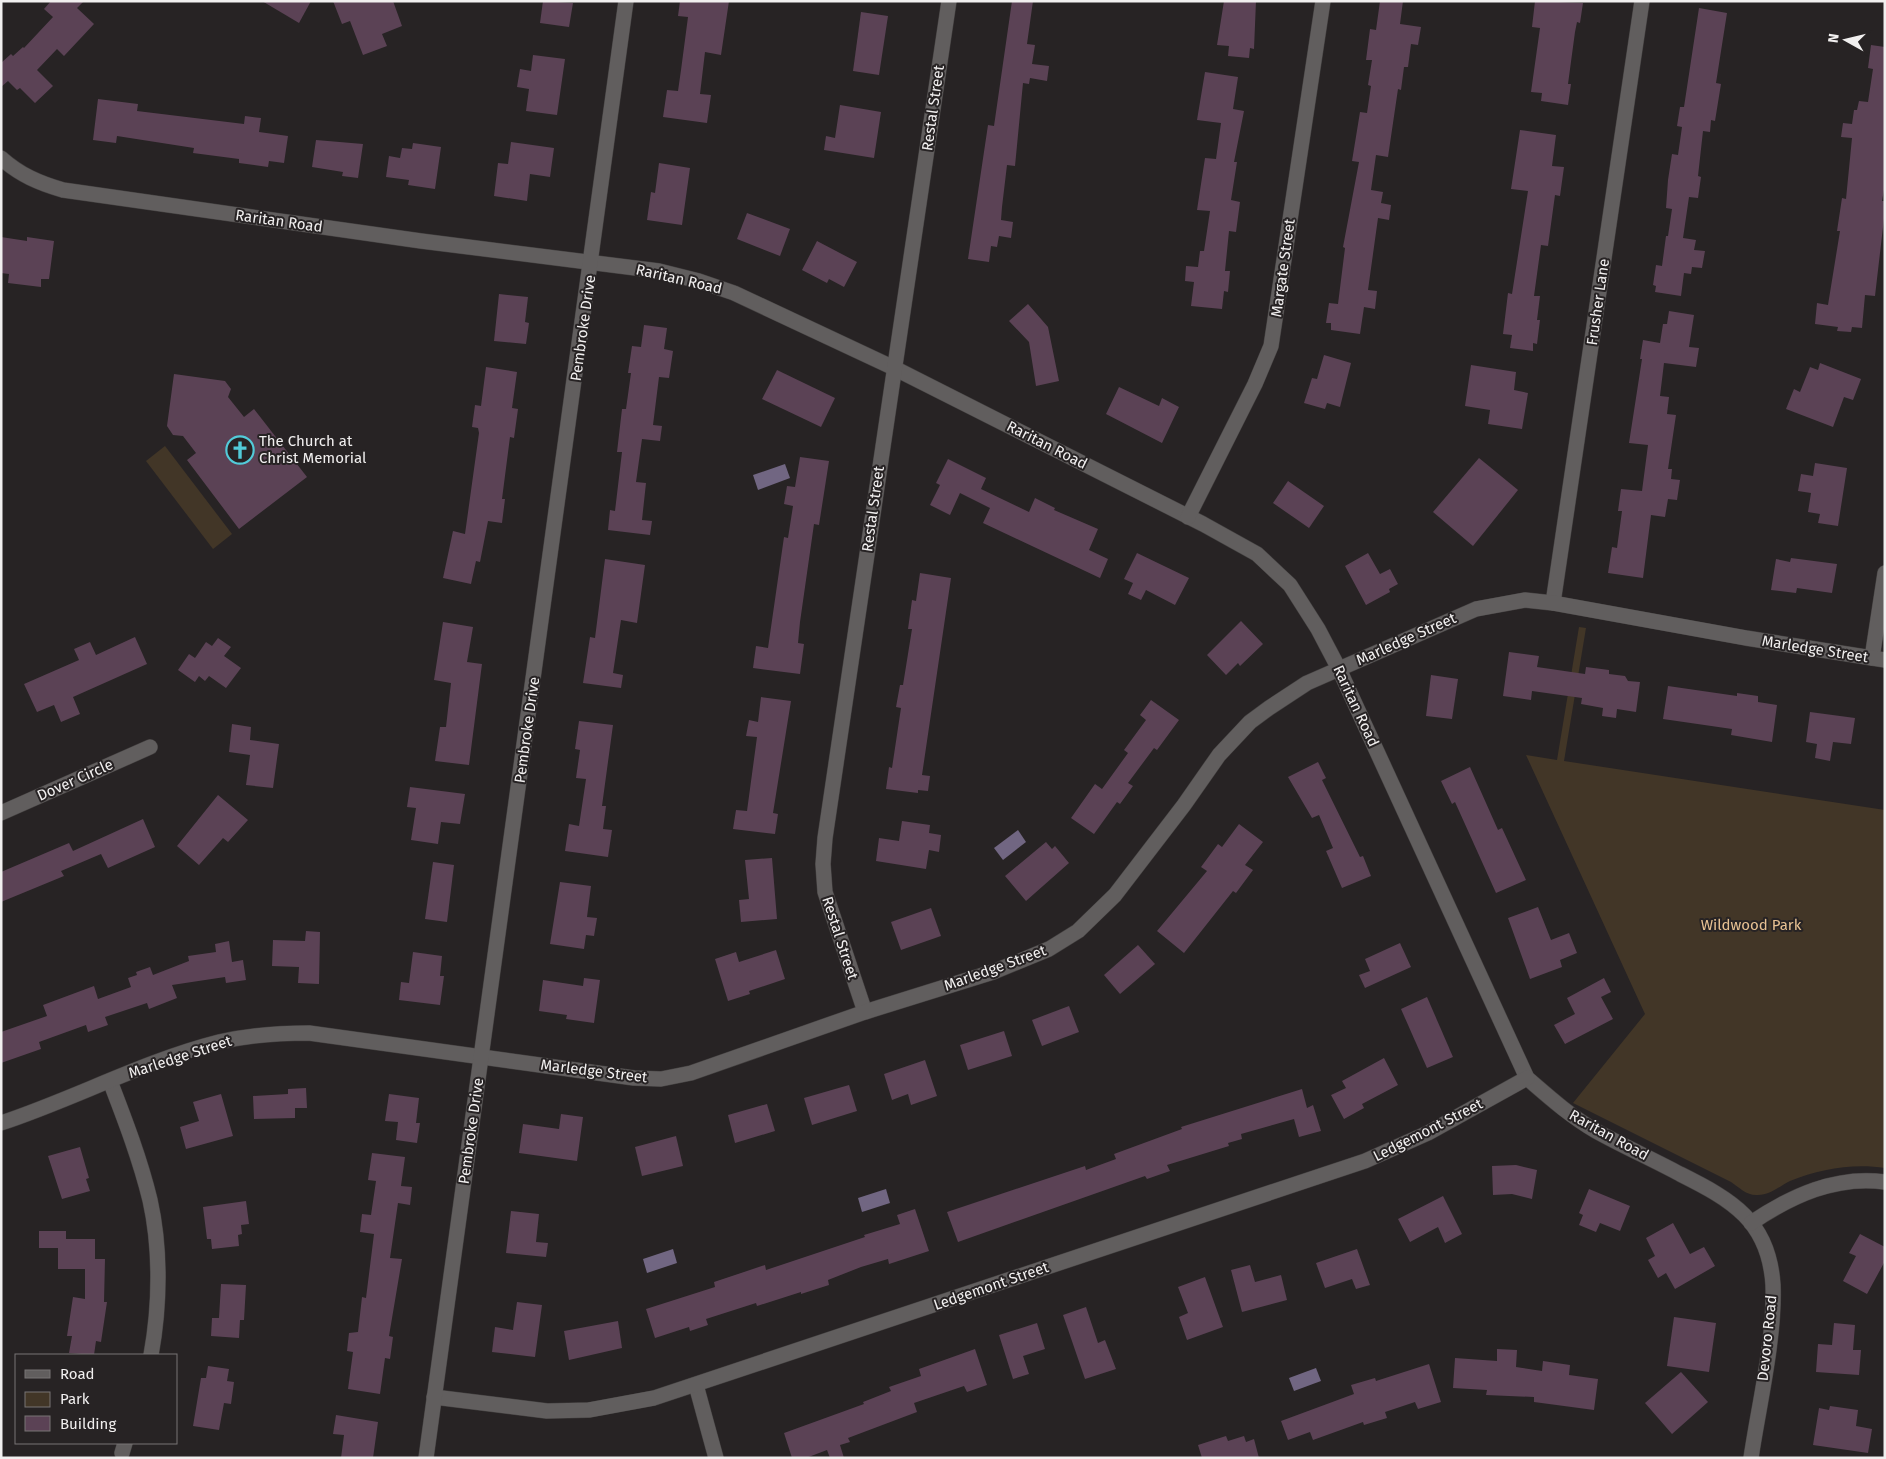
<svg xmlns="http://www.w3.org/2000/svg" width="1886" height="1459" font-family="'Fira Sans',sans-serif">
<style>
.green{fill:#423627}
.water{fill:#716682}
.building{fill:#5b4255}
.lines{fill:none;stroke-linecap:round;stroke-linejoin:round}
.street-casing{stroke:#423f3f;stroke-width:16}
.street{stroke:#615e5e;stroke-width:15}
.labels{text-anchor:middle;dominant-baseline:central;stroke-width:4;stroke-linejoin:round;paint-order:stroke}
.street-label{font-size:15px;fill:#f1efef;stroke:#272324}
.poi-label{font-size:15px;fill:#f1efef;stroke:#272324;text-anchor:start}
.park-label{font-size:15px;fill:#e7c193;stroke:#272324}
</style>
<rect width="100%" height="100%" fill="#272324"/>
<g class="green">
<polygon points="165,446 232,534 213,549 146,461"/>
<path d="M 1579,627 L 1586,628 L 1564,761 L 1885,810 L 1885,1168 C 1853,1163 1820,1169 1790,1181 C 1780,1186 1770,1195 1758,1195 C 1747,1196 1740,1188 1731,1182 L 1573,1103 L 1645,1014 L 1526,755 L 1557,760 Z"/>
</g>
<g class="water">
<polygon points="785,464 790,478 758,490 753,475"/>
<polygon points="1018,830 1026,842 1003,860 994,848"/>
<polygon points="886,1189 890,1203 862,1212 858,1198"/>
<polygon points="673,1249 677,1263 647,1273 643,1259"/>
<polygon points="1316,1368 1321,1381 1294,1391 1289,1378"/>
</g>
<g class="building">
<polygon points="51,1 84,1 77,8 94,24 64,56 57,49 37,70 53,86 35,103 20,88 17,90 8,81 1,87 1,63 11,54 13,56 23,47 24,48 53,17 44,9"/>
<polygon points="262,1 311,1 299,23"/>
<polygon points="333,1 393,1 402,26 382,34 387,46 363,55 350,21 342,24"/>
<polygon points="543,1 573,3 569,27 540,23"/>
<polygon points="680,1 729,1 721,55 705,52 700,94 711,95 707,123 663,117 667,90 678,91 681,70 688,17 678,16"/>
<polygon points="1012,1 1033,1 1027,44 1035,45 1032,64 1049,66 1047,81 1030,78 1029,84 1023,83 1015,166 1007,165 1002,207 1001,220 1013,222 1011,238 999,236 997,247 991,246 989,262 968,259 988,125 994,126"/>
<polygon points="1224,1 1256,1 1254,49 1250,48 1249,58 1228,56 1229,46 1217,45"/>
<polygon points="1380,1 1403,1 1400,24 1421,27 1418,45 1411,44 1408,67 1404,67 1401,90 1398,89 1388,157 1376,155 1371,190 1383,192 1381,203 1391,205 1389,220 1378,218 1368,290 1377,291 1375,309 1364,307 1360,334 1331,330 1331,323 1326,323 1329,303 1338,304 1345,248 1343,247 1359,162 1352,161 1360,112 1367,113 1371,86 1368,85 1372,60 1366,60 1370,29 1376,30"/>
<polygon points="1535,1 1583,3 1580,23 1577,22 1575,32 1568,84 1571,84 1568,105 1541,101 1542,93 1531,92 1540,28 1532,27"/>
<polygon points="1699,8 1727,13 1716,83 1721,84 1715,121 1711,120 1710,132 1703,131 1698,176 1701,177 1698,198 1689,197 1683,238 1696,240 1694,250 1705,251 1702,268 1692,267 1691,274 1684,273 1681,296 1655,292 1656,286 1653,285 1656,265 1662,266 1666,236 1668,236 1672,209 1666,208 1668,180 1672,154 1678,155 1682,127 1677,126 1680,107 1684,107"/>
<polygon points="861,12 888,16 879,75 853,71"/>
<polygon points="1871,45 1885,47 1885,184 1882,201 1885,201 1885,210 1875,296 1865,295 1862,328 1852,327 1851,332 1837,331 1838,327 1815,324 1817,303 1828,305 1840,231 1837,231 1842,198 1846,199 1852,138 1841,137 1843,123 1852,124 1854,110 1857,110 1859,101 1868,102 1873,69 1868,68"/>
<polygon points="533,55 565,59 557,115 526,111 529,89 517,87 520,69 531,71"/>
<polygon points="1205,72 1238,77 1233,109 1244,111 1234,162 1237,162 1231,200 1240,202 1236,232 1229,231 1225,271 1230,271 1228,292 1224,291 1222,309 1191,306 1194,282 1185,281 1186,266 1198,267 1200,251 1204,251 1210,211 1197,210 1205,158 1216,159 1221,123 1197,120"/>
<polygon points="98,99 138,104 137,111 244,124 245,116 261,118 259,132 288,136 284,163 269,161 268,167 239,163 239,159 193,153 194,148 117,136 116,143 93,140"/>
<polygon points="840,105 881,112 874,158 824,150 826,136 835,138"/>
<polygon points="1520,130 1556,135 1552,166 1564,167 1560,196 1555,195 1548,246 1541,245 1534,296 1540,296 1537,320 1540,320 1537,344 1533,343 1533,351 1510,348 1512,335 1503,334 1508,293 1512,294 1528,191 1511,189"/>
<polygon points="316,140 363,144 358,178 342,176 343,172 312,167"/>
<polygon points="511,142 554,148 550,177 530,174 527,201 494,196 498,163 508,164"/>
<polygon points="413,143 441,147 435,189 408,185 409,180 386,177 389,156 400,158 402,148 412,149"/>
<polygon points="659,163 690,168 682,225 647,220 651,192 655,193"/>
<polygon points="747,213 790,229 780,256 737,239"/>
<polygon points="1,237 27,241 27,237 54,241 49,279 41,279 41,287 8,283 9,274 1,273"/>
<polygon points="817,241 857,262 844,287 829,279 827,283 802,270"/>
<polygon points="499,294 528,297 525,322 529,323 526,344 494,341"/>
<polygon points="1028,304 1048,327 1059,381 1036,386 1029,342 1009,321"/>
<polygon points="1669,311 1694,315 1689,347 1699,348 1696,367 1664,363 1660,396 1669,397 1667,414 1676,415 1668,469 1672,469 1671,479 1680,480 1677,500 1668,499 1665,517 1651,515 1643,578 1608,573 1612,547 1617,548 1622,511 1618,511 1621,489 1642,491 1648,445 1629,443 1642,359 1640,359 1643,340 1660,343 1663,324 1667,324"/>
<polygon points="644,325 667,328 664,349 673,351 669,378 659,377 653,425 662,426 660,441 642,439 636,482 646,483 642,520 652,521 650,535 608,530 610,510 615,511 622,452 617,452 622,409 626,409 631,373 628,373 632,346 641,347"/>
<polygon points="1324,355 1351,363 1340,407 1327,403 1325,409 1304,403 1312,378 1317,379"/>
<polygon points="1820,363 1861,379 1853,400 1844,397 1833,427 1786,409 1794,389 1800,392 1810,367 1818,370"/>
<polygon points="1471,365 1516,372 1514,390 1528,393 1522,429 1488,424 1490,410 1465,406"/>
<polygon points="486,367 517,372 512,408 518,409 514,438 510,437 502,499 505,499 502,523 488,521 480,562 476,561 471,584 443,578 453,531 465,534 479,433 478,428 472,427 475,405 481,406"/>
<polygon points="777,370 835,398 821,427 762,399"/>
<polygon points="174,374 225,381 231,389 228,397 244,417 254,409 307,477 239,529 187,460 196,453 183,436 173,435 167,426"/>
<polygon points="1119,387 1159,406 1162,398 1179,407 1162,443 1106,414"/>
<polygon points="800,457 829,461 819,525 814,524 800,622 798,643 804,644 800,674 753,668 756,646 768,648 784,537 788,538 793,506 784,504 787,486 795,487"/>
<polygon points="1479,458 1518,490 1473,546 1433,512"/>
<polygon points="948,459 986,478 981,489 1029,512 1035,498 1055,508 1054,510 1098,529 1089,550 1108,559 1100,578 983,523 990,508 960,493 950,515 930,505 940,485 936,483"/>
<polygon points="1815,463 1847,468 1838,526 1818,523 1820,514 1808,512 1811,493 1798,491 1801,474 1813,476"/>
<polygon points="1288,481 1324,506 1309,528 1273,503"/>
<polygon points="1137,553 1189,578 1175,605 1146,590 1141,600 1128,594 1133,583 1124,579"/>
<polygon points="1368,553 1380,574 1390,569 1398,584 1389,589 1390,592 1366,605 1345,566"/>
<polygon points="1791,558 1837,564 1832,593 1797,588 1796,593 1771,590 1776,559 1790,562"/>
<polygon points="605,559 645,565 637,623 621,620 613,673 623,675 621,688 583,683 590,637 595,638"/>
<polygon points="920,573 951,578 922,775 930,776 928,791 918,790 918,793 886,789 889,767 892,768 901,708 896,707 900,685 903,685 912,629 908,629 912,600 916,601"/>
<polygon points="1241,621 1263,644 1240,666 1238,663 1226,675 1207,655"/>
<polygon points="443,622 473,627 467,662 482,664 469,765 435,761 440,727 446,727 451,683 434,680"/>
<polygon points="135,637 147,664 73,697 80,714 61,722 54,705 37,712 24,684 79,660 74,649 90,642 96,655"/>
<polygon points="218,638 231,647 224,656 241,668 226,688 209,676 205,681 199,676 195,682 178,670 189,654 195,658 206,642 212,646"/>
<polygon points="1509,652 1539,656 1537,667 1585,674 1586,667 1609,670 1609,674 1625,676 1628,681 1640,682 1636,712 1617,709 1616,718 1602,716 1603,708 1581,704 1582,698 1532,691 1531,700 1503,696"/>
<polygon points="1431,675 1458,679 1452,719 1426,716"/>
<polygon points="1668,686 1737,696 1737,693 1758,696 1758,702 1777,705 1772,742 1731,735 1732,729 1663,719"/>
<polygon points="761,697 791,701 773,813 778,814 775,834 733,829 736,810 747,811 757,737 746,736 749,720 758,722"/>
<polygon points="1151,700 1179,720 1157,750 1154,748 1128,783 1133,786 1120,804 1117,802 1094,834 1071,818 1095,784 1102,789 1128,753 1124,750 1146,720 1140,715"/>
<polygon points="1810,712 1855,718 1851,744 1833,742 1830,761 1815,758 1817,744 1806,742"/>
<polygon points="579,721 613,725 602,806 606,806 603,829 612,830 608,857 565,851 569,824 579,826 586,779 576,778 580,750 575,749"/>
<polygon points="232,724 251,727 250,740 279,744 273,788 246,785 250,755 229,752"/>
<polygon points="1318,762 1326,778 1322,780 1360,857 1363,856 1371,876 1342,888 1326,851 1333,848 1319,815 1312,818 1288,777"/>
<polygon points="1470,767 1498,830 1502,828 1526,880 1496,893 1455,802 1452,804 1441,781"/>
<polygon points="410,787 465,794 460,824 441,822 438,844 411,840 416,808 407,807"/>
<polygon points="218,795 248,820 228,842 223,838 199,865 177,846"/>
<polygon points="143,819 155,847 108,868 101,854 61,871 64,876 1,902 1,872 69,843 73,851"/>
<polygon points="902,821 930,825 929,833 941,835 939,852 929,850 926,869 876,861 879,838 899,841"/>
<polygon points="1239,824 1263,842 1245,865 1253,870 1236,893 1233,891 1184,953 1157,931 1207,871 1201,867 1218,844 1222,847"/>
<polygon points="1046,842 1052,849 1055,846 1069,863 1026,901 1005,876"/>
<polygon points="772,858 777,919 741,922 739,900 749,899 745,860"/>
<polygon points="433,862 454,865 447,922 425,919"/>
<polygon points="560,882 591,886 587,917 597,918 594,936 586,935 584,949 550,944"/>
<polygon points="1538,907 1551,940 1569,933 1577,953 1560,960 1562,967 1530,979 1508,918"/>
<polygon points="931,908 941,936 901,950 891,922"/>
<polygon points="306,931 320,932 319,984 298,983 299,967 272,966 273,940 305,941"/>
<polygon points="229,941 232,962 243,960 246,980 226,983 225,977 172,985 177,998 149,1009 147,1003 105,1017 108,1025 88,1032 86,1025 39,1042 41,1049 1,1063 1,1032 47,1016 43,1005 94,986 98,999 131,987 128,978 137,975 136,972 150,967 153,975 189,961 188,956 216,952 215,944"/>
<polygon points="1400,943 1411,967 1365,988 1359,975 1370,971 1365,959"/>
<polygon points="1138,945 1155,964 1120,994 1104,975"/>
<polygon points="776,950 785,979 749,991 750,994 728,1001 715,959 736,952 739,962"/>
<polygon points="413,952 442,956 440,976 444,976 440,1005 399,1000 401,982 409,983"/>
<polygon points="584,978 600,980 594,1023 566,1019 567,1015 539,1011 543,980 583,986"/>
<polygon points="1604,978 1611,992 1601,997 1613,1019 1565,1044 1554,1025 1575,1014 1567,998"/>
<polygon points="1427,997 1453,1057 1427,1068 1401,1009"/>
<polygon points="1069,1006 1079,1032 1042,1046 1032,1020"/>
<polygon points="1004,1031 1012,1056 968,1070 960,1045"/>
<polygon points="1384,1058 1398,1085 1362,1104 1364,1108 1344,1119 1331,1095 1346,1088 1342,1081"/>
<polygon points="925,1060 937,1096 911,1105 908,1094 892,1100 884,1074"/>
<polygon points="849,1085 857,1111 812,1125 804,1098"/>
<polygon points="306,1088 307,1108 295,1108 295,1118 254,1119 253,1096 288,1094 288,1089"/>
<polygon points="1302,1089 1307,1108 1313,1105 1321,1131 1299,1137 1294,1119 1241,1134 1242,1139 1228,1143 1229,1146 1167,1165 1170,1171 1147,1179 1145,1176 958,1242 947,1212 1085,1166 1086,1170 1116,1159 1114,1154 1182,1129 1181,1127"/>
<polygon points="221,1094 233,1136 186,1149 180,1127 199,1121 193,1102"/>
<polygon points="389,1094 419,1098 416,1123 420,1123 417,1143 396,1140 398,1122 385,1121"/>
<polygon points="767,1104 775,1131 735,1143 728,1115"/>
<polygon points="561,1114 583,1117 577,1161 519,1153 523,1124 559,1129"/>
<polygon points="676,1136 683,1166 642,1176 635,1147"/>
<polygon points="80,1147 89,1178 86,1179 90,1191 62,1199 48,1156"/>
<polygon points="372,1153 405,1157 401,1186 412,1187 410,1205 398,1203 390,1258 402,1259 389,1336 393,1337 390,1359 385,1358 380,1394 348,1389 353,1352 347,1351 349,1333 358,1332 362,1297 366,1298 374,1234 360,1232 362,1214 371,1215 376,1181 368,1180"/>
<polygon points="1516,1165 1537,1170 1532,1199 1512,1194 1493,1195 1492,1166"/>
<polygon points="1589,1189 1630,1206 1620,1231 1600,1223 1596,1232 1579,1225 1583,1215 1579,1213"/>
<polygon points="1443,1196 1462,1234 1445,1243 1438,1227 1410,1242 1398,1219"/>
<polygon points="246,1201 249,1224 241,1225 242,1234 238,1235 239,1246 212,1249 211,1239 207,1239 203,1207"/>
<polygon points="915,1209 929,1251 889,1264 888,1259 861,1267 828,1280 829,1285 801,1294 801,1292 757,1306 756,1303 706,1319 708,1325 690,1331 689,1327 655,1338 646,1309 715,1287 714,1282 765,1265 766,1270 865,1237 864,1235 900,1224 897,1215"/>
<polygon points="511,1211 539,1214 536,1242 548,1243 546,1257 506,1253"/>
<polygon points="1673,1223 1690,1254 1704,1247 1715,1266 1675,1289 1666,1273 1658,1278 1648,1260 1655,1256 1646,1238"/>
<polygon points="39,1231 66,1231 66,1239 95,1239 95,1259 105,1259 104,1302 107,1302 101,1342 96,1341 94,1355 69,1353 72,1336 67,1336 73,1297 85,1299 85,1269 58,1269 58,1248 39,1248"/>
<polygon points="1860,1234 1885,1247 1885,1261 1867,1294 1843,1281 1856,1256 1849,1253"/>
<polygon points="1357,1249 1370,1285 1356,1289 1352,1279 1325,1288 1316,1263"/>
<polygon points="1250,1265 1255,1282 1281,1275 1287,1300 1242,1312 1231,1270"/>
<polygon points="1205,1277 1223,1327 1187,1340 1179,1317 1188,1313 1178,1287"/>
<polygon points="221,1284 246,1285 244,1320 240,1320 239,1338 211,1336 212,1318 219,1318"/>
<polygon points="517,1302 542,1305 535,1357 492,1352 495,1327 513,1330"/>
<polygon points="1086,1307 1098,1343 1105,1340 1116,1369 1085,1379 1063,1315"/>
<polygon points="1674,1317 1716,1323 1709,1372 1667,1366"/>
<polygon points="618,1321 622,1348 569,1360 564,1331"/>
<polygon points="1037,1323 1045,1349 1023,1356 1029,1374 1013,1379 999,1335"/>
<polygon points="1834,1323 1855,1325 1853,1350 1861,1350 1859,1375 1816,1372 1818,1344 1832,1345"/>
<polygon points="975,1349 987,1385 967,1392 964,1386 914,1403 917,1412 848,1438 850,1442 840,1445 844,1458 830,1458 827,1450 806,1458 792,1458 784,1433 864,1404 863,1402 891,1391 889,1387 921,1376 919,1369"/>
<polygon points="1497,1349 1517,1350 1516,1367 1542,1371 1543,1361 1570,1365 1569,1375 1598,1379 1594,1410 1534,1402 1534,1397 1486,1395 1487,1390 1453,1388 1455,1358 1497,1361"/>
<polygon points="1429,1364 1441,1402 1418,1409 1415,1402 1385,1412 1387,1418 1364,1425 1363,1422 1313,1440 1310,1432 1288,1440 1281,1421 1354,1394 1351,1385 1375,1378 1376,1381"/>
<polygon points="208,1366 229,1369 227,1381 234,1382 231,1404 224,1403 219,1430 193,1426 201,1378 206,1378"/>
<polygon points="1681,1372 1708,1402 1672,1434 1645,1403"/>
<polygon points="1830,1406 1858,1410 1856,1426 1872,1429 1868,1453 1813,1445 1819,1408 1829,1410"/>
<polygon points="336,1415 378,1422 373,1458 341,1458 344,1435 333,1434"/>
<polygon points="1226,1436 1228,1441 1244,1436 1246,1442 1254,1439 1259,1458 1202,1458 1198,1445"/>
</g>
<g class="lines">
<g class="street-casing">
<g id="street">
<path d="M 1,158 C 20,175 39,183 63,190 L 421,241 L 659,271 L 699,281 L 734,293 L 894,368 L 1203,524 L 1257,554 L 1290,585 L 1318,629 L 1339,669 L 1527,1078 C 1549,1097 1570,1116 1596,1131 C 1623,1146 1652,1159 1680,1174 C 1732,1200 1769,1221 1773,1285 C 1775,1339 1759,1404 1751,1458"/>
<polyline points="1188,517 1255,384 1271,346 1323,1"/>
<polyline points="1553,603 1642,1"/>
<polyline points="1872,658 1885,573"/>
<polyline points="1,813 150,747"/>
<polyline points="865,1012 825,892 823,864 825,838 949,1"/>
<path d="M 110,1081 C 125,1120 140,1159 150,1200 C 161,1249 160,1306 151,1355"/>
<path d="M 1,1123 C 74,1099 144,1061 219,1042 C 249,1035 279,1033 309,1033 L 634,1078 L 661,1079 L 691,1073 L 865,1012 L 993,972 L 1049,949 L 1078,931 L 1115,895 L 1184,805 L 1219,755 L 1250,722 L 1269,708 L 1307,683 L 1476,609 L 1525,600 L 1553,603 L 1746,638 L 1885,660"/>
<path d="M 1751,1223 C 1791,1196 1836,1175 1885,1182"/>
<polyline points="696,1385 716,1458"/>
<polyline points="434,1397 547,1411 589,1410 654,1398 1365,1161 1428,1133 1527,1078"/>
<polyline points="122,1453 125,1443"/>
<polyline points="426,1458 626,1"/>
</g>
</g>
<use href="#street" class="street"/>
</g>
<defs>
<g id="church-ring" transform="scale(1.4375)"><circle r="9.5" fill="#272324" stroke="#52cbd9" stroke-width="1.5"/><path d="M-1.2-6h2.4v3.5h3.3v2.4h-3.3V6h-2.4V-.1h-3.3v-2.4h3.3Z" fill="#52cbd9"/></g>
</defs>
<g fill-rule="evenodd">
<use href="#church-ring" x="240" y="450"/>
</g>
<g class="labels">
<g class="street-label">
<text transform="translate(933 108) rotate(-82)">Restal Street</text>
<text transform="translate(279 221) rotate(8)">Raritan Road</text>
<text transform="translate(1283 268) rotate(-82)">Margate Street</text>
<text transform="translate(679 279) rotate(13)">Raritan Road</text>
<text transform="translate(1598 302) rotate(-82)">Frusher Lane</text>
<text transform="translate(583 328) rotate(-82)">Pembroke Drive</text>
<text transform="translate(1047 445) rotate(27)">Raritan Road</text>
<text transform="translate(873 509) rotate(-82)">Restal Street</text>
<text transform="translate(1406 639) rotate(-24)">Marledge Street</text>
<text transform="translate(1815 649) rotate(9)">Marledge Street</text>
<text transform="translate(1356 706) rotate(65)">Raritan Road</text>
<text transform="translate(527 730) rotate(-82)">Pembroke Drive</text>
<text transform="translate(75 780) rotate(-24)">Dover Circle</text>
<text transform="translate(840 938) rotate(72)">Restal Street</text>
<text transform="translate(995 968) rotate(-20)">Marledge Street</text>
<text transform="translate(180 1057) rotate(-18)">Marledge Street</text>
<text transform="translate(594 1071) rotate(7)">Marledge Street</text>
<text transform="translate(1428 1130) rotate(-27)">Ledgemont Street</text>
<text transform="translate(471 1131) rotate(-82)">Pembroke Drive</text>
<text transform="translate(1609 1135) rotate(29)">Raritan Road</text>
<text transform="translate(991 1286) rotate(-19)">Ledgemont Street</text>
<text transform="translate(1767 1338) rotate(-84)">Devoro Road</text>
</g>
<g class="poi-label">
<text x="259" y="441">The Church at<tspan x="259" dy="17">Christ Memorial</tspan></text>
</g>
<g class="park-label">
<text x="1751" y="925">Wildwood Park</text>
</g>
</g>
<rect width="1886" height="1459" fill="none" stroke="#f1efef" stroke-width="5"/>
<rect x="15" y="1354" width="162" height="90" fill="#272324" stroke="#787575"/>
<rect x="25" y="1370" width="25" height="8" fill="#615e5e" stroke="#787575"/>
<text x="60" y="1379" font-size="15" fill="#f1efef">Road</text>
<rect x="25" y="1392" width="25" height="15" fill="#423627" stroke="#787575"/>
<text x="60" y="1404" font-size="15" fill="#f1efef">Park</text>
<rect x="25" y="1416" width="25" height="15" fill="#5b4255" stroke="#787575"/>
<text x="60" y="1429" font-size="15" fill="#f1efef">Building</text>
<g transform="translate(1846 40) rotate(278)" stroke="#272324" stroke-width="4" paint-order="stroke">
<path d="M0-4L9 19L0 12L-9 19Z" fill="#f1efef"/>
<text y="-8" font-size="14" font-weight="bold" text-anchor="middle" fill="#f1efef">N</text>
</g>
</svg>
